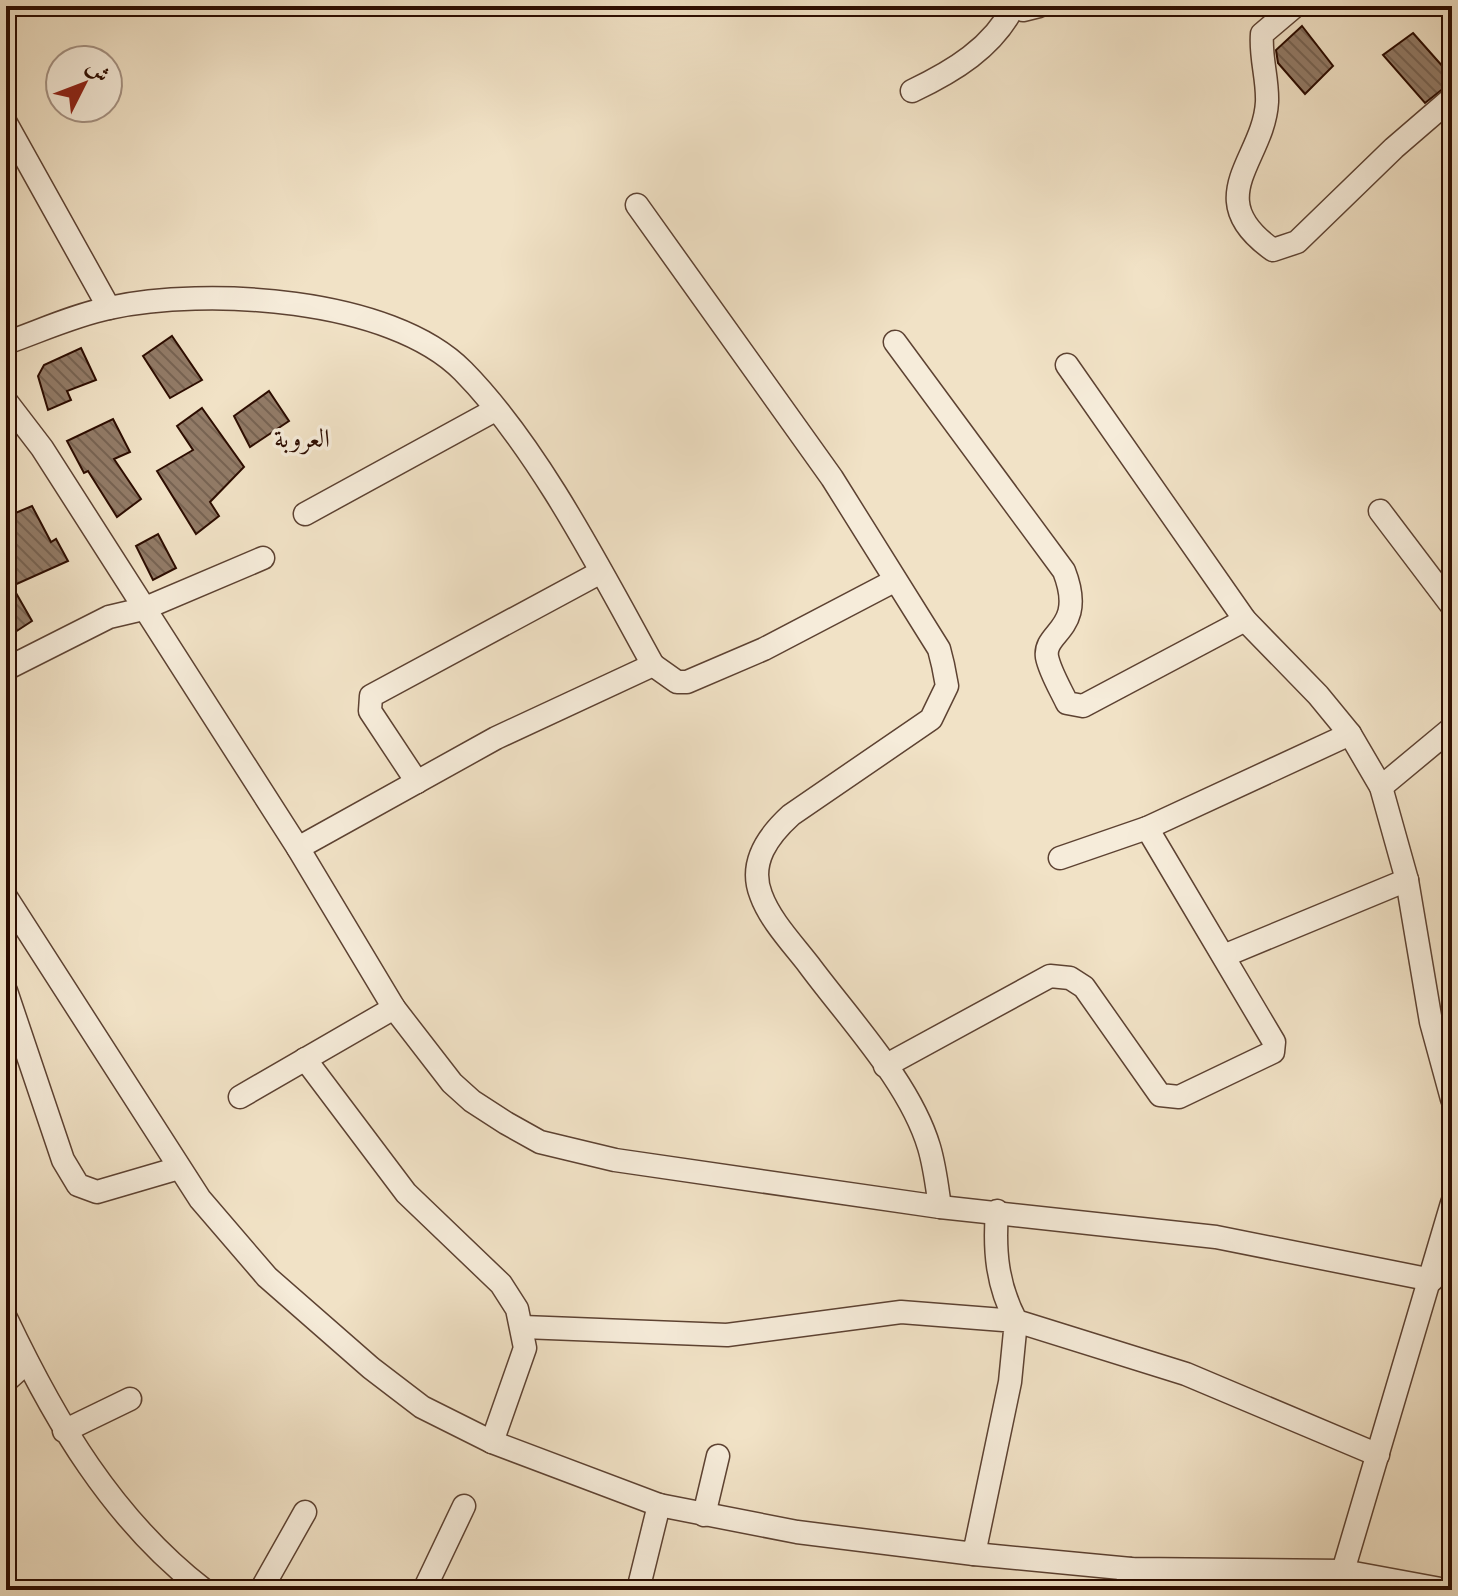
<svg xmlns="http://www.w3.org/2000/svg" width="1458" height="1596" font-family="'IM FELL French Canon',Amiri,serif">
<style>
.building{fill:url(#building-back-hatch);stroke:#2c0c00;stroke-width:2}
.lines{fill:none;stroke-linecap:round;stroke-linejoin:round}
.minor-casing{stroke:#5d4232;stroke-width:25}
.minor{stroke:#f6ecda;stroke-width:22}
.labels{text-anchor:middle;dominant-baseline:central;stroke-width:7;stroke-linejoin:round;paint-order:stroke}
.neighbourhood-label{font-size:26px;fill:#2c0c00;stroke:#f6ecda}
</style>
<defs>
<pattern id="building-back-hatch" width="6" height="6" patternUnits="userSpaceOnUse" patternTransform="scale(2)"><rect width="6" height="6" fill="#927b67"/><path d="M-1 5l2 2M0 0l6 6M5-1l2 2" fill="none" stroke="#776352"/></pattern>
</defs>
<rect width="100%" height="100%" fill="#f1e2c6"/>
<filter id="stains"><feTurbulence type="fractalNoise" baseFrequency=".0025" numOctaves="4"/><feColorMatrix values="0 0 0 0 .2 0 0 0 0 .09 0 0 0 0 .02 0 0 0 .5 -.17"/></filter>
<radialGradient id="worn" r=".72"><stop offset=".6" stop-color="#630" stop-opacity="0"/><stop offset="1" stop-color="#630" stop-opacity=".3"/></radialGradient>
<g class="building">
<polygon points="1302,26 1333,66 1305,94 1278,63 1276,50"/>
<polygon points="1413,33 1452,77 1449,84 1425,103 1383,55"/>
<polygon points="172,336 202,380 170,398 143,356"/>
<polygon points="81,348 96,380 67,391 71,400 48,410 38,376 44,365"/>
<polygon points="269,391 289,421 250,447 234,416"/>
<polygon points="202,408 244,467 210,502 219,516 196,534 157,471 193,450 177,426"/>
<polygon points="113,419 130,452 114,459 141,499 117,517 88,471 84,473 67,441"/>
<polygon points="32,506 51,542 56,539 68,561 12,586 32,621 6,638 6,517"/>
<polygon points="158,534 176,568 153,580 136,546"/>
</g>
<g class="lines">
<g class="minor-casing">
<g id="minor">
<polyline points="1015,6 1023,10 1039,6"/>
<path d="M 1295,6 L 1262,34 C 1260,57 1268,79 1267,102 C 1264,160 1199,198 1273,250 L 1297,242 L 1394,148 L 1452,98"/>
<path d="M 912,91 C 954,71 992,48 1014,6"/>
<polyline points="6,123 109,308"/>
<path d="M 637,205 L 832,478 L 939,649 L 943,665 L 947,686 L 931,719 L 791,815 C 769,835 748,862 761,895 C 770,920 792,943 809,965 C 849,1019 910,1083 929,1147 C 935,1167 937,1187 940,1207"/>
<path d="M 895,342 L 1064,571 C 1087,630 1043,631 1047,657 C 1050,672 1061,690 1067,703 L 1083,706 L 1245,620"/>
<path d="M 6,343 C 40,331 75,315 109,308 C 206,287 390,297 463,371 C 538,447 601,571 653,665"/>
<polyline points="1067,365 1245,620 1318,695 1350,734 1381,787 1407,880 1431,1022 1452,1099"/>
<polyline points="6,401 42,448 298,848 394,1008 452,1083 472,1101 506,1123 540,1142 615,1160 940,1207 1216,1237 1432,1280"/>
<polyline points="1380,511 1452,606"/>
<polyline points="305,514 495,410"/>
<polyline points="6,669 109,617 143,609 263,558"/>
<polyline points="417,782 370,711 371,696 601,572"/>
<polyline points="1381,787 1452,728"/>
<polyline points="298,848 496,738 653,665 677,682 687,682 764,649 894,581"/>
<polyline points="1060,858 1147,828 1350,734"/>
<polyline points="6,897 200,1199 267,1277 371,1368 422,1407 492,1442 659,1505 797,1532 974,1554 1010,1382 1016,1321 901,1312 727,1335 523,1327"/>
<polyline points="1226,955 1407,880"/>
<polyline points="6,991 63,1160 78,1185 97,1192 179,1168"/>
<polyline points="305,1059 406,1193 501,1284 517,1309 525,1348 492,1442"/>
<polyline points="885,1066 1050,976 1070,978 1084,987 1160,1095 1179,1097 1273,1052 1274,1042 1147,828"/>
<polyline points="240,1097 394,1008"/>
<path d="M 997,1211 C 994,1251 997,1285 1016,1321 L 1186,1374 L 1378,1455"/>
<path d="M 6,1318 C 55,1421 112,1519 204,1590"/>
<polyline points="6,1381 27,1362"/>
<polyline points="64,1431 130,1399"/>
<polyline points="704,1515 718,1456"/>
<polyline points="974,1554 1131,1569 1343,1571 1446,1590"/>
<polyline points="1343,1571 1452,1203"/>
<polyline points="261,1590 305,1512"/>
<polyline points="424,1590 464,1506"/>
<polyline points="638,1590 659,1505"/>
<polyline points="1125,1590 1131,1569"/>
</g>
</g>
<use href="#minor" class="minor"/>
</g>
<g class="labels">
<g class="neighbourhood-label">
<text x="302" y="438">العروبة</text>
</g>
</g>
<rect width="1458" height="1596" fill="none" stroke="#f1e2c6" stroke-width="32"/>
<rect x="8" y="8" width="1442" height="1580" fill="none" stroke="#2c0c00" stroke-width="4"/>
<rect x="16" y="16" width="1426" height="1564" fill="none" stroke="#2c0c00" stroke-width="2"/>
<g transform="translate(84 84) rotate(48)"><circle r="38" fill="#f6ecda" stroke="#a59283" stroke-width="2"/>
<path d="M0-6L14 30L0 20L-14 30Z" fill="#8f2418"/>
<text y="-12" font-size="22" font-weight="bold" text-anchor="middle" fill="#2c0c00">ش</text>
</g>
<rect width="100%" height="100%" filter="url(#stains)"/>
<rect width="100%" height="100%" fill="url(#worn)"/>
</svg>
